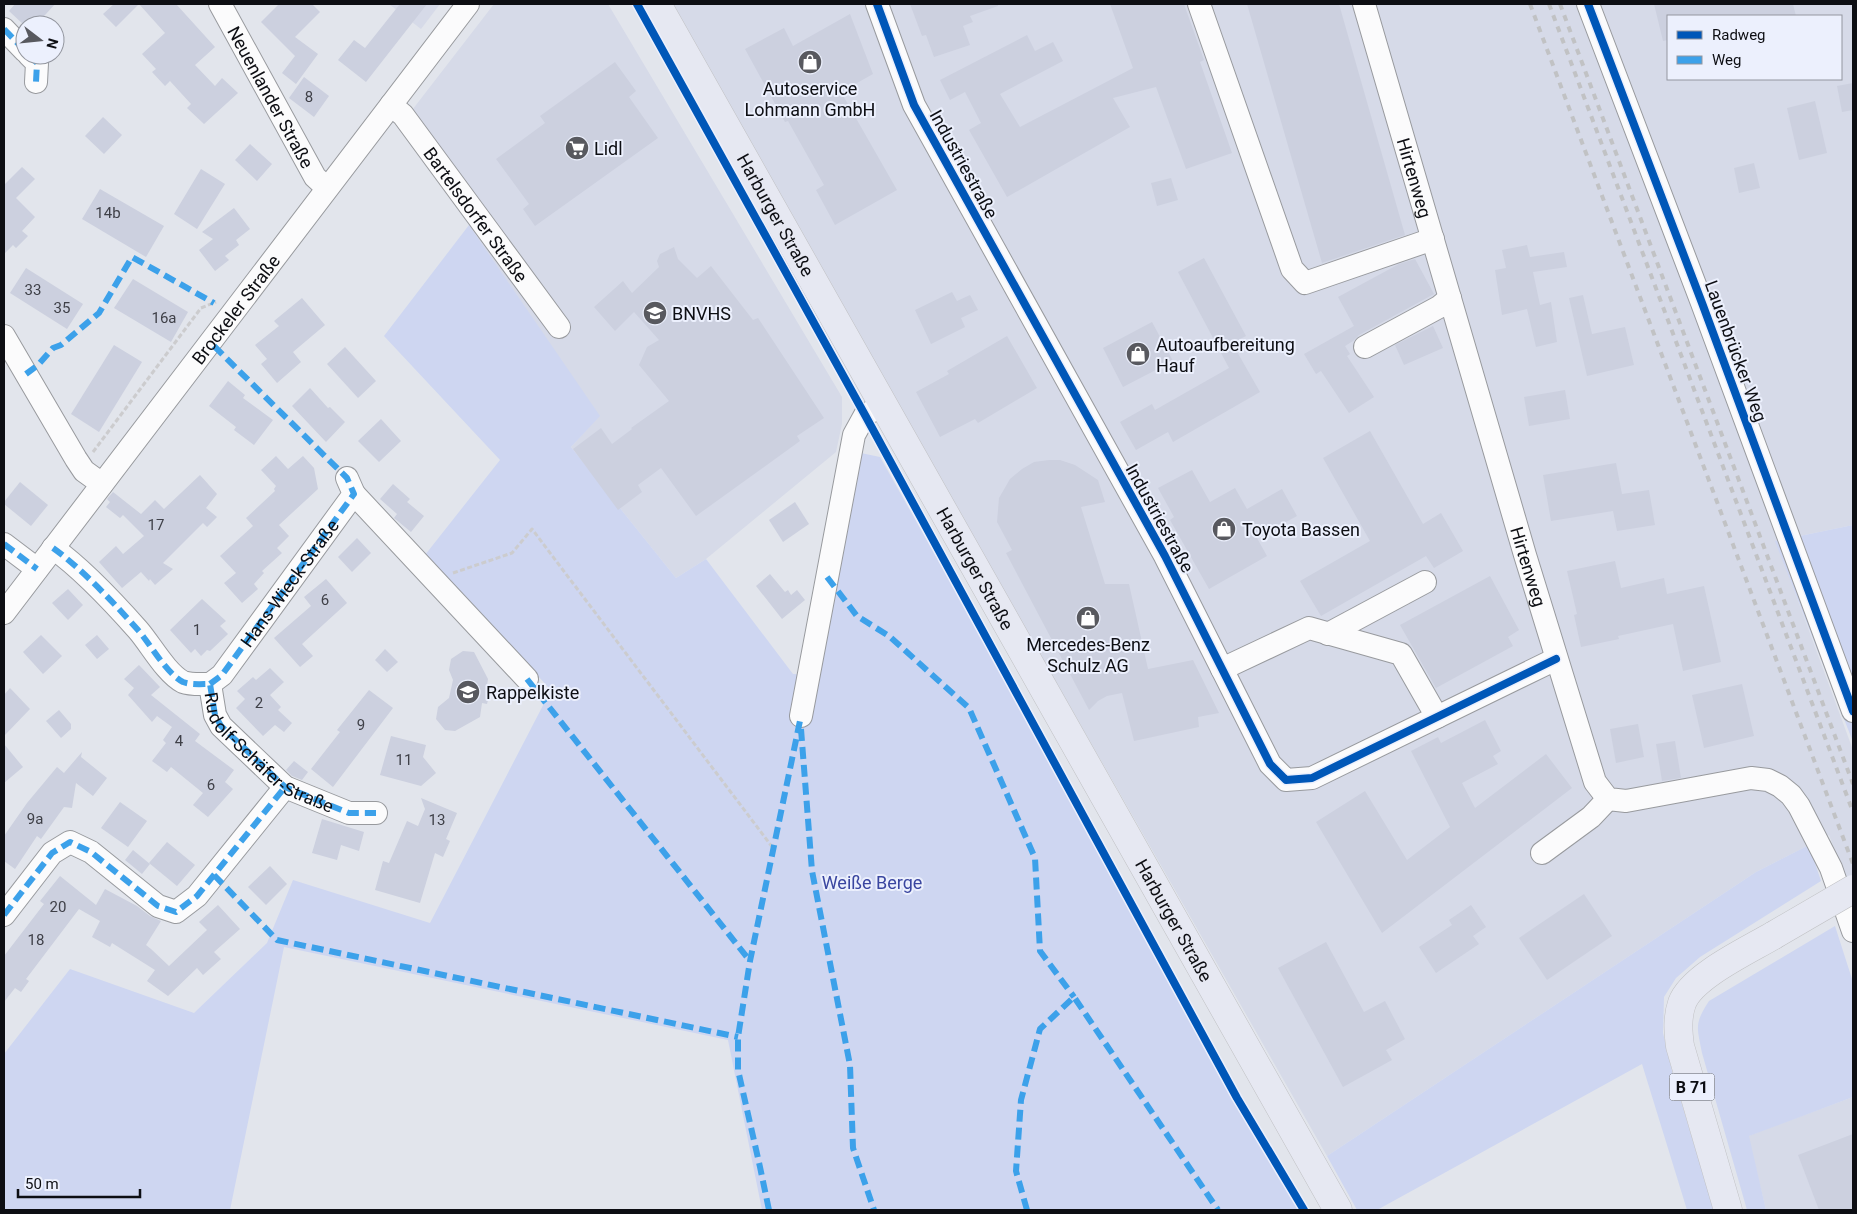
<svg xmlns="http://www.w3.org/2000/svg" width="1857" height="1214" font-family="Roboto,sans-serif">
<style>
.built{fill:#d6dae8;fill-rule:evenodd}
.green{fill:#ced6f1}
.building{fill:#ccd0df}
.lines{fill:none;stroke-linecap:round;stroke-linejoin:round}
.minor-casing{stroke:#989a9e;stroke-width:24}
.major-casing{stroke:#c0c1c4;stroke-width:29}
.path{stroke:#ccccce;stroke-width:3;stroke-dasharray:5 2.5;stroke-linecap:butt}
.minor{stroke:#fbfbfc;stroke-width:22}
.major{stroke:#e6e8f2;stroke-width:28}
.rail{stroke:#c1c2c4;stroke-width:4;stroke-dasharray:6 6;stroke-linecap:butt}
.major-bridge-casing{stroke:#c0c1c4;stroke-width:29;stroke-linecap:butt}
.major-bridge{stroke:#e6e8f2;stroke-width:28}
.quiet{stroke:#3ca1ea;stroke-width:6;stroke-dasharray:12 6;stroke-linecap:butt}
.cycleway-casing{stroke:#ecf0fd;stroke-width:11}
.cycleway{stroke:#0057b8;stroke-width:8}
.labels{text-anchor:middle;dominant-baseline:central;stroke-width:4;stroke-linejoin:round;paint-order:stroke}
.number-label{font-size:15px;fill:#3f4048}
.shield{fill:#ecf0fd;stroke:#505259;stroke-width:1}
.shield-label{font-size:16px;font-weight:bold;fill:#0d0e13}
.poi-label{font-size:18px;fill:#0d0e13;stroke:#ecf0fd;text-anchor:start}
.street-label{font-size:18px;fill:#0d0e13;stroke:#ecf0fd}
.park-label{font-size:18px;fill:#3a46a0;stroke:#ecf0fd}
</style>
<rect width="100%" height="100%" fill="#e2e5ec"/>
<g class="built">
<polygon points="389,4 440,4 421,29"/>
<polygon points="494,4 608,4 842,397 842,424 836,452 706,559 676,578 571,447 599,416 469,225 399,127"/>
<path d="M 673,4 L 1853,4 L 1853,525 L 1776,541 L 1853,750 L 1853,898 L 1829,835 L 1756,872 L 1327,1156 L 895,400 ZM 1668,16 L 1841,16 L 1841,79 L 1668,79 Z"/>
<polygon points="1853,1097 1853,1210 1766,1210 1748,1136"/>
</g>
<g class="green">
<polygon points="469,225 600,416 571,447 676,578 706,559 793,674 814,675 856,452 880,457 1304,1210 762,1210 728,1040 284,947 230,1210 4,1210 4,1054 70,969 194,1013 267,943 293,880 430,923 551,690 425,555 500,460 384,336"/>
<polygon points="1853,525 1853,742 1775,541"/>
<polygon points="1809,845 1821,881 1700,957 1676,978 1664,997 1663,1033 1673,1075 1714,1210 1687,1210 1642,1064 1377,1210 1357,1210 1327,1156 1756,872"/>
<path d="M 1835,926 L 1853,982 L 1853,1097 L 1749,1136 L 1766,1210 L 1747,1210 L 1702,1053 C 1697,1027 1694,1024 1709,1001 Z"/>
</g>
<g class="building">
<polygon points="15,4 55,4 36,25 24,25 9,11"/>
<polygon points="114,4 176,4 215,47 195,65 215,86 222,78 238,93 204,124 187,108 191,104 170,81 165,86 152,72 156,69 142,54 165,33 139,4 116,27 103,14"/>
<polygon points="279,4 312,4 320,12 295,37 318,54 296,84 282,73 295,56 261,22"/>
<polygon points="400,4 427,4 366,82 338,60 354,40 365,48"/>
<polygon points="910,4 998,4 998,6 970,16 973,22 963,26 970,45 934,57 926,35 922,36"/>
<polygon points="1110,4 1184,4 1204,60 1200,62 1232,153 1186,169 1156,87 1113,98 1130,127 1007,197 969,130 981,123 965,92 950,100 940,80 1027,35 1035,51 1053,42 1063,61 1000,94 1020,127 1133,68"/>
<polygon points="1247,4 1339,4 1405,235 1322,263"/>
<polygon points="1654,4 1793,4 1796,16 1668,16 1668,40 1663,41"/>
<polygon points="850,14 873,74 841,92 897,190 835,225 816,190 824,185 788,121 785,122 745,49 784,28 793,46"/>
<polygon points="615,62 636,91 629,97 658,138 535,226 523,209 529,204 496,159 545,123 540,116"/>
<polygon points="304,77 329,96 314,117 289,98"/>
<polygon points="1853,83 1853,110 1842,112 1837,86"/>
<polygon points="1815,101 1827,153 1799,160 1787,108"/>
<polygon points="103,117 122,135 104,154 85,136"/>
<polygon points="250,144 272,164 257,181 235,160"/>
<polygon points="1754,163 1760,188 1739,193 1734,168"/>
<polygon points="22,167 35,179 16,198 35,217 22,231 28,236 16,248 13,245 4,254 4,185"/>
<polygon points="201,169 225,184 197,229 174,214"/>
<polygon points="1171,178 1178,200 1157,206 1151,183"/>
<polygon points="100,189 164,226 146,257 82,219"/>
<polygon points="234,208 250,229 236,240 239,245 225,256 229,260 215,271 199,250 213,239 202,232"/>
<polygon points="1527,245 1530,257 1564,252 1567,267 1533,272 1540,305 1551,302 1557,342 1536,347 1527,309 1502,315 1495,270 1506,268 1502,250"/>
<polygon points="674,247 678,259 697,278 711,266 753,320 758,318 824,418 797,436 800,441 696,516 661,468 638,485 642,492 618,510 573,449 601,428 612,444 632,429 631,428 669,401 639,365 647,347 659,340 634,312 615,331 594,307 623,281 632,293 659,267 657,261 660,254"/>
<polygon points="1204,258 1246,336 1232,343 1260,392 1173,442 1168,432 1136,450 1120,422 1152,404 1155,410 1229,368 1178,272"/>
<polygon points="1415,259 1434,294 1359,335 1353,341 1345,346 1350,354 1347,356 1374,397 1349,413 1321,371 1316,374 1304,354 1354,326 1338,297 1399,264"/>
<polygon points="26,268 83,304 67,329 10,293"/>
<polygon points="133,279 188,312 171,342 114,308"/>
<polygon points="952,292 957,301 970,295 978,310 961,318 965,327 931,344 915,310"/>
<polygon points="1583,295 1592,334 1625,327 1634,365 1587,376 1569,298"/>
<polygon points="302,298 325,325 293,352 301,362 277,383 261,364 267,359 255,345 279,326 274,321"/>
<polygon points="1152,322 1173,361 1123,387 1103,348"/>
<polygon points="1433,326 1443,348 1404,365 1395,345"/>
<polygon points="1007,336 1037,388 978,423 975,419 940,437 916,392 949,374 947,371"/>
<polygon points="114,345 142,362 99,432 71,414"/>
<polygon points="345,347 376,381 358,398 327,364"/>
<polygon points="228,381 245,395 243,398 273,420 254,445 234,430 236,427 209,406"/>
<polygon points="310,388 328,408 330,407 345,422 326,442 292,406"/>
<polygon points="1565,390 1570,419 1529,426 1524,397"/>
<polygon points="381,419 401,441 379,462 358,441"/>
<polygon points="1370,431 1423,524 1441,513 1463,551 1434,568 1426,556 1321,616 1300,581 1370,541 1323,458"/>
<polygon points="276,456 288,469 303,456 314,468 318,489 279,525 289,536 277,548 282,553 262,571 264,573 254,584 258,589 242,603 224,583 236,573 220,556 253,526 246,518 275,491 274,489 276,486 261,470"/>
<polygon points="1049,460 1060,460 1075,465 1098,480 1105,502 1081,507 1105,584 1129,584 1148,669 1193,660 1219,713 1198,717 1199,727 1134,741 1122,693 1107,696 1098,701 1089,710 1006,553 1012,550 997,522 999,498 1010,479 1022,469 1034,462"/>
<polygon points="1616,463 1622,494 1649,490 1655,525 1617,531 1613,511 1551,521 1543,475"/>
<polygon points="1192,470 1210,502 1235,488 1247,509 1282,489 1297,516 1257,538 1267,556 1209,589 1170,520 1174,517 1158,488"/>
<polygon points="200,475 217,494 206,508 217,517 207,527 203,523 163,563 173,569 155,585 150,579 149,581 141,572 122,588 99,562 116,546 123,554 144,536 123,515 120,518 106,507 110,502 107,499 113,492 141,514 155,500 164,509"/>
<polygon points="20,482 48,505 31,526 4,504 4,502"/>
<polygon points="393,484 410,499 407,502 424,516 411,532 394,518 397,514 380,499"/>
<polygon points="795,502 809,524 783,542 769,520"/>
<polygon points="357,538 371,553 352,572 338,557"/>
<polygon points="1615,561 1621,588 1664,578 1667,594 1704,586 1721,662 1683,671 1673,624 1618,636 1619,639 1581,647 1574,615 1577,614 1567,571"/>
<polygon points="770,574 785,592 788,590 791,595 797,590 805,600 782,619 756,586"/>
<polygon points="1490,576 1519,630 1508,637 1513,646 1436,688 1400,625"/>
<polygon points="326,579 347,603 302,644 313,656 300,667 274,638 311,606 304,597"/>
<polygon points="68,589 83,605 68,620 52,603"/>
<polygon points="202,599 226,621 220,626 228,634 210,651 207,650 201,656 195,649 191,653 170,630"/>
<polygon points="41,635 62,656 43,674 23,652"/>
<polygon points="97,635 109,649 97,659 85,645"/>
<polygon points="385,649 398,662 387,672 375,660"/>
<polygon points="463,651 474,652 488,679 486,691 490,692 487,704 482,703 480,717 455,731 445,730 436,719 438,707 449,698 453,680 449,670 451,659"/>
<polygon points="139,665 160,687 151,695 200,734 195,741 234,770 225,782 233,789 208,817 193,805 203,793 171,767 167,772 152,761 166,743 163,740 172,727 157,716 152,722 128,695 134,688 124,679"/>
<polygon points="270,668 284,682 270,695 281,707 278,710 292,723 284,732 275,725 263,736 236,708 245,699 237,691 253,677 256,680"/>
<polygon points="1742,684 1754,736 1704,748 1692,695"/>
<polygon points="10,688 30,709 4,736 4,695"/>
<polygon points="369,690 393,708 333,787 311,769 340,732 337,730"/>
<polygon points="59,710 71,724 71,729 61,738 46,721"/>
<polygon points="1485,720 1501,751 1493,756 1498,764 1462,783 1475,808 1546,754 1572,788 1382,933 1316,822 1365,791 1407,860 1450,827 1411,751 1438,737 1441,743"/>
<polygon points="1638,724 1644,757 1616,763 1610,729"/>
<polygon points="391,736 426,745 423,757 436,773 421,786 380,775"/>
<polygon points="1675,741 1681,778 1662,781 1656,744"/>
<polygon points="4,744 23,767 4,783"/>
<polygon points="82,752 81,757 107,778 93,796 76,783 72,808 64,807 41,839 37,836 15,869 4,861 4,836 27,803 57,767 64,773"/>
<polygon points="294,761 308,772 302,780 292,776 286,770"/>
<polygon points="421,798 457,813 446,839 450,841 443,857 435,853 420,903 375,890 383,861 389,863 407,821 418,826 425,809"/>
<polygon points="120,802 147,821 128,847 101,828"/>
<polygon points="322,819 364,832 359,851 341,845 337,860 312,853"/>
<polygon points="167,842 195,865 177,886 149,863"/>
<polygon points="133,850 150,864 142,874 125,860"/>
<polygon points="270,866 287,884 266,905 248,887"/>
<polygon points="60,876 96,905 105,889 137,906 150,916 161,921 146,945 151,949 169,966 207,930 199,922 218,905 240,929 214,952 221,959 203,975 197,968 168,996 147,981 155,970 112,943 110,947 92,937 100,921 79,909 26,979 29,981 21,992 15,988 4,1002 4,956 44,904 40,901"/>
<polygon points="1584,894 1612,936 1547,980 1519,938"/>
<polygon points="1471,905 1486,927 1473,936 1479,944 1436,973 1419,947 1452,925 1449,920"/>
<polygon points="1326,942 1364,1012 1385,1001 1405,1039 1386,1050 1392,1060 1343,1087 1278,968"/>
<polygon points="1853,1134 1853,1210 1819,1210 1798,1155"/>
</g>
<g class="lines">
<g class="minor-casing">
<g id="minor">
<path id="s1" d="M 220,4 L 315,177 L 327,188"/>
<polyline points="877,4 914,105 1165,556 1270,764 1286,780 1312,778 1556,659"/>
<polyline points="1199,4 1292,269 1305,283 1433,239"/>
<path id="s2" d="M 1364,4 L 1525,555 L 1595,782 L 1608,799 L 1626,801 L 1751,778 L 1768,780 L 1780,786 L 1791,795 L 1799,806 L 1831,868 L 1853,931"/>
<polyline points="1588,4 1702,303 1853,711"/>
<polyline points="4,29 25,51"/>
<polyline points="29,55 37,63 36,82"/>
<path id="s3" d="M 391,105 L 403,115 L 559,327"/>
<polyline points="4,336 76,459 84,471 102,484"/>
<polyline points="1365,347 1439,307 1450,298"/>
<polyline points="354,494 527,679"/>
<polyline points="4,544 37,569"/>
<path id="s4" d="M 53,548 C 81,568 115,604 138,630 C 151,645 166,673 183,682 C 191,685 201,684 210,684 L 215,715 L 221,726 L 285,787 L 349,813 L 376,813"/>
<path id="s5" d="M 4,613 L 468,4"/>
<polyline points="1328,634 1425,582"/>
<polyline points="1222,669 1309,628 1401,654 1437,717"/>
<polyline points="210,684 222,675 354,494 347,478"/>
<polyline points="801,716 854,435 865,415 883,405"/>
<polyline points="1542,853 1591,817 1608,799"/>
<polyline points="4,915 52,853 70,842 91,852 158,906 176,912 197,896 285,787"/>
</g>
</g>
<g class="major-casing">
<g id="major">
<path id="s6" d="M 657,4 L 1338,1210"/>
<path d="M 1728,1210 L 1680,1046 C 1678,1031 1677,1018 1682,1003 C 1692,976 1749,950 1774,935"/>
</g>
</g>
<g class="path">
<polyline points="93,452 201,308 216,302"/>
<polyline points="453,573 512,553 532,529 773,848"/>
</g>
<use href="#minor" class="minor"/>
<use href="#major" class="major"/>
<g class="rail">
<polyline points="1530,4 1853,864"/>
<polyline points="1549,4 1853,812"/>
<polyline points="1560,4 1853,784"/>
</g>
<g class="major-bridge-casing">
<polyline id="major-bridge" points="1774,935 1853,889"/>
</g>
<use href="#major-bridge" class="major-bridge"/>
<g class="quiet">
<polyline points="4,29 25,51"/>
<polyline points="29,55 37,63 36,82"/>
<polyline points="26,374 38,365 53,348 61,345 99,313 132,257 214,303"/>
<polyline points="4,544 37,569"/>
<path d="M 53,548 C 81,568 115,604 138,630 C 151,645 166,673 183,682 C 191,685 201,684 210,684 L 215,715 L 221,726 L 285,787 L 349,813 L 376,813"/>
<polyline points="827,577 857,616 889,636 969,708 1035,858 1040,951 1074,997"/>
<polyline points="527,679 750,961"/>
<path id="s7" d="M 210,684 L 222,675 L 354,494 L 347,478 L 210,342"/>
<polyline points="801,729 812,871 850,1065 853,1148 874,1210"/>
<polyline points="214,875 277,940 738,1037"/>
<polyline points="4,915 52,853 70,842 91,852 158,906 176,912 197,896 285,787"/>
<polyline points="769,1210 760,1167 738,1070 738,1037 750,961 801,716"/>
<polyline points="1027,1210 1016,1171 1021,1100 1040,1029 1074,997 1218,1210"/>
</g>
<g class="cycleway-casing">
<g id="cycleway">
<polyline points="637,4 865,415 1237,1098 1304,1210"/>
<polyline points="877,4 914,105 1165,556 1270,764 1286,780 1312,778 1556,659"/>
<polyline points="1588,4 1702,303 1853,711"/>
</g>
</g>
<use href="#cycleway" class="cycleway"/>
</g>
<defs>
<g id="shop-disc" transform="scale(1.25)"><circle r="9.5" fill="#58595f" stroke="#ecf0fd"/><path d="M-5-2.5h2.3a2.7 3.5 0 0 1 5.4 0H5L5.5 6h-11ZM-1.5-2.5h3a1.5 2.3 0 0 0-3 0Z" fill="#fff"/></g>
<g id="supermarket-disc" transform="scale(1.25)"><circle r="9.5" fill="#58595f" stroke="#ecf0fd"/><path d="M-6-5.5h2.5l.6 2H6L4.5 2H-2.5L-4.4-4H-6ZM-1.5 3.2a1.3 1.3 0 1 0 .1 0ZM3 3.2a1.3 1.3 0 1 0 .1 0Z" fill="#fff"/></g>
<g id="school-disc" transform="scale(1.25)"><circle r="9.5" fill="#58595f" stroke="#ecf0fd"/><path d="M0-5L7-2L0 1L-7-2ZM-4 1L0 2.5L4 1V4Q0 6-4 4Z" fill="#fff"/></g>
</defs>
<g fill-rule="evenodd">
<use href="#shop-disc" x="810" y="62"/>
<use href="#supermarket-disc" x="577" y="148"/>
<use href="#school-disc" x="655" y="313"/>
<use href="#shop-disc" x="1138" y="354"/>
<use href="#shop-disc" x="1224" y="529"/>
<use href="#shop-disc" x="1088" y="618"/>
<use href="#school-disc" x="468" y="692"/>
</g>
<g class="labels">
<g class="number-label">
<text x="309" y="97">8</text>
<text x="108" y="213">14b</text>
<text x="33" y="290">33</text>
<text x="62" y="308">35</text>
<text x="164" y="318">16a</text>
<text x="156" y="525">17</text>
<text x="325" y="600">6</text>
<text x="197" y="630">1</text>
<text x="259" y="703">2</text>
<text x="361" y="725">9</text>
<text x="179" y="741">4</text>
<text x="404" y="760">11</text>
<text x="211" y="785">6</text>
<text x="35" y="819">9a</text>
<text x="437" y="820">13</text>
<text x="58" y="907">20</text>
<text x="36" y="940">18</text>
</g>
<rect class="shield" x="1669.5" y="1073.5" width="45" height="27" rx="4"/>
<g class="shield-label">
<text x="1692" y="1087">B 71</text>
</g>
<g class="poi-label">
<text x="810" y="88" text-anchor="middle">Autoservice<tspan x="810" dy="21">Lohmann GmbH</tspan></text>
<text x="594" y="148">Lidl</text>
<text x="672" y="313">BNVHS</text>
<text x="1156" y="344">Autoaufbereitung<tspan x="1156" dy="21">Hauf</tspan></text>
<text x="1242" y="529">Toyota Bassen</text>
<text x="1088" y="644" text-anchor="middle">Mercedes-Benz<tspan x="1088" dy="21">Schulz AG</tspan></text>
<text x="486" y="692">Rappelkiste</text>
</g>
<g class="street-label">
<text stroke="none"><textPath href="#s1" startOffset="106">Neuenlander Straße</textPath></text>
<text transform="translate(964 164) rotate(61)">Industriestraße</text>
<text stroke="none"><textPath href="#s2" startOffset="181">Hirtenweg</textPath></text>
<text stroke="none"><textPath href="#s3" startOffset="139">Bartelsdorfer Straße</textPath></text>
<text stroke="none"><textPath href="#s6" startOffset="242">Harburger Straße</textPath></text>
<text stroke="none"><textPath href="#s5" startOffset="382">Brockeler Straße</textPath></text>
<text transform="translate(1736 351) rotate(70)">Lauenbrücker Weg</text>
<text transform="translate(1160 518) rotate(61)">Industriestraße</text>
<text stroke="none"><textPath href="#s2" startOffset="586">Hirtenweg</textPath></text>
<text stroke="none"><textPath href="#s6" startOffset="648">Harburger Straße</textPath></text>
<text stroke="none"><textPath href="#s7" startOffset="129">Hans-Wieck-Straße</textPath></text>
<text stroke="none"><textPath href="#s4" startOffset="311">Rudolf-Schäfer-Straße</textPath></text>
<text stroke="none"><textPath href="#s6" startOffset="1052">Harburger Straße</textPath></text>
</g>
<g class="park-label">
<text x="872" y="882">Weiße Berge</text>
</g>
</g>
<rect width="1857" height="1214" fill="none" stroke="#0d0e13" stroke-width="10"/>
<rect x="1667" y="15" width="175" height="65" fill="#ecf0fd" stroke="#93969f"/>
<rect x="1677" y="31" width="25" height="8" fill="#0057b8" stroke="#93969f"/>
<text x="1712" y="40" font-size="15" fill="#0d0e13">Radweg</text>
<rect x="1677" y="56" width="25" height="8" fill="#3ca1ea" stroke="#93969f"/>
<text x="1712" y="65" font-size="15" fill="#0d0e13">Weg</text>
<g transform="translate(40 40) rotate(106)"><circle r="24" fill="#ecf0fd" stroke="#93969f"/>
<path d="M0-4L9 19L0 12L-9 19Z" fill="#58595f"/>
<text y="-8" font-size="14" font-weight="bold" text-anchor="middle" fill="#0d0e13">N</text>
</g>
<path d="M18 1189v8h122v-8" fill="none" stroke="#0d0e13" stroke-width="2.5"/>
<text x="25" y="1189" font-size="15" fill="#0d0e13" stroke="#ecf0fd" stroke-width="4" paint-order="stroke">50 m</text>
</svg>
